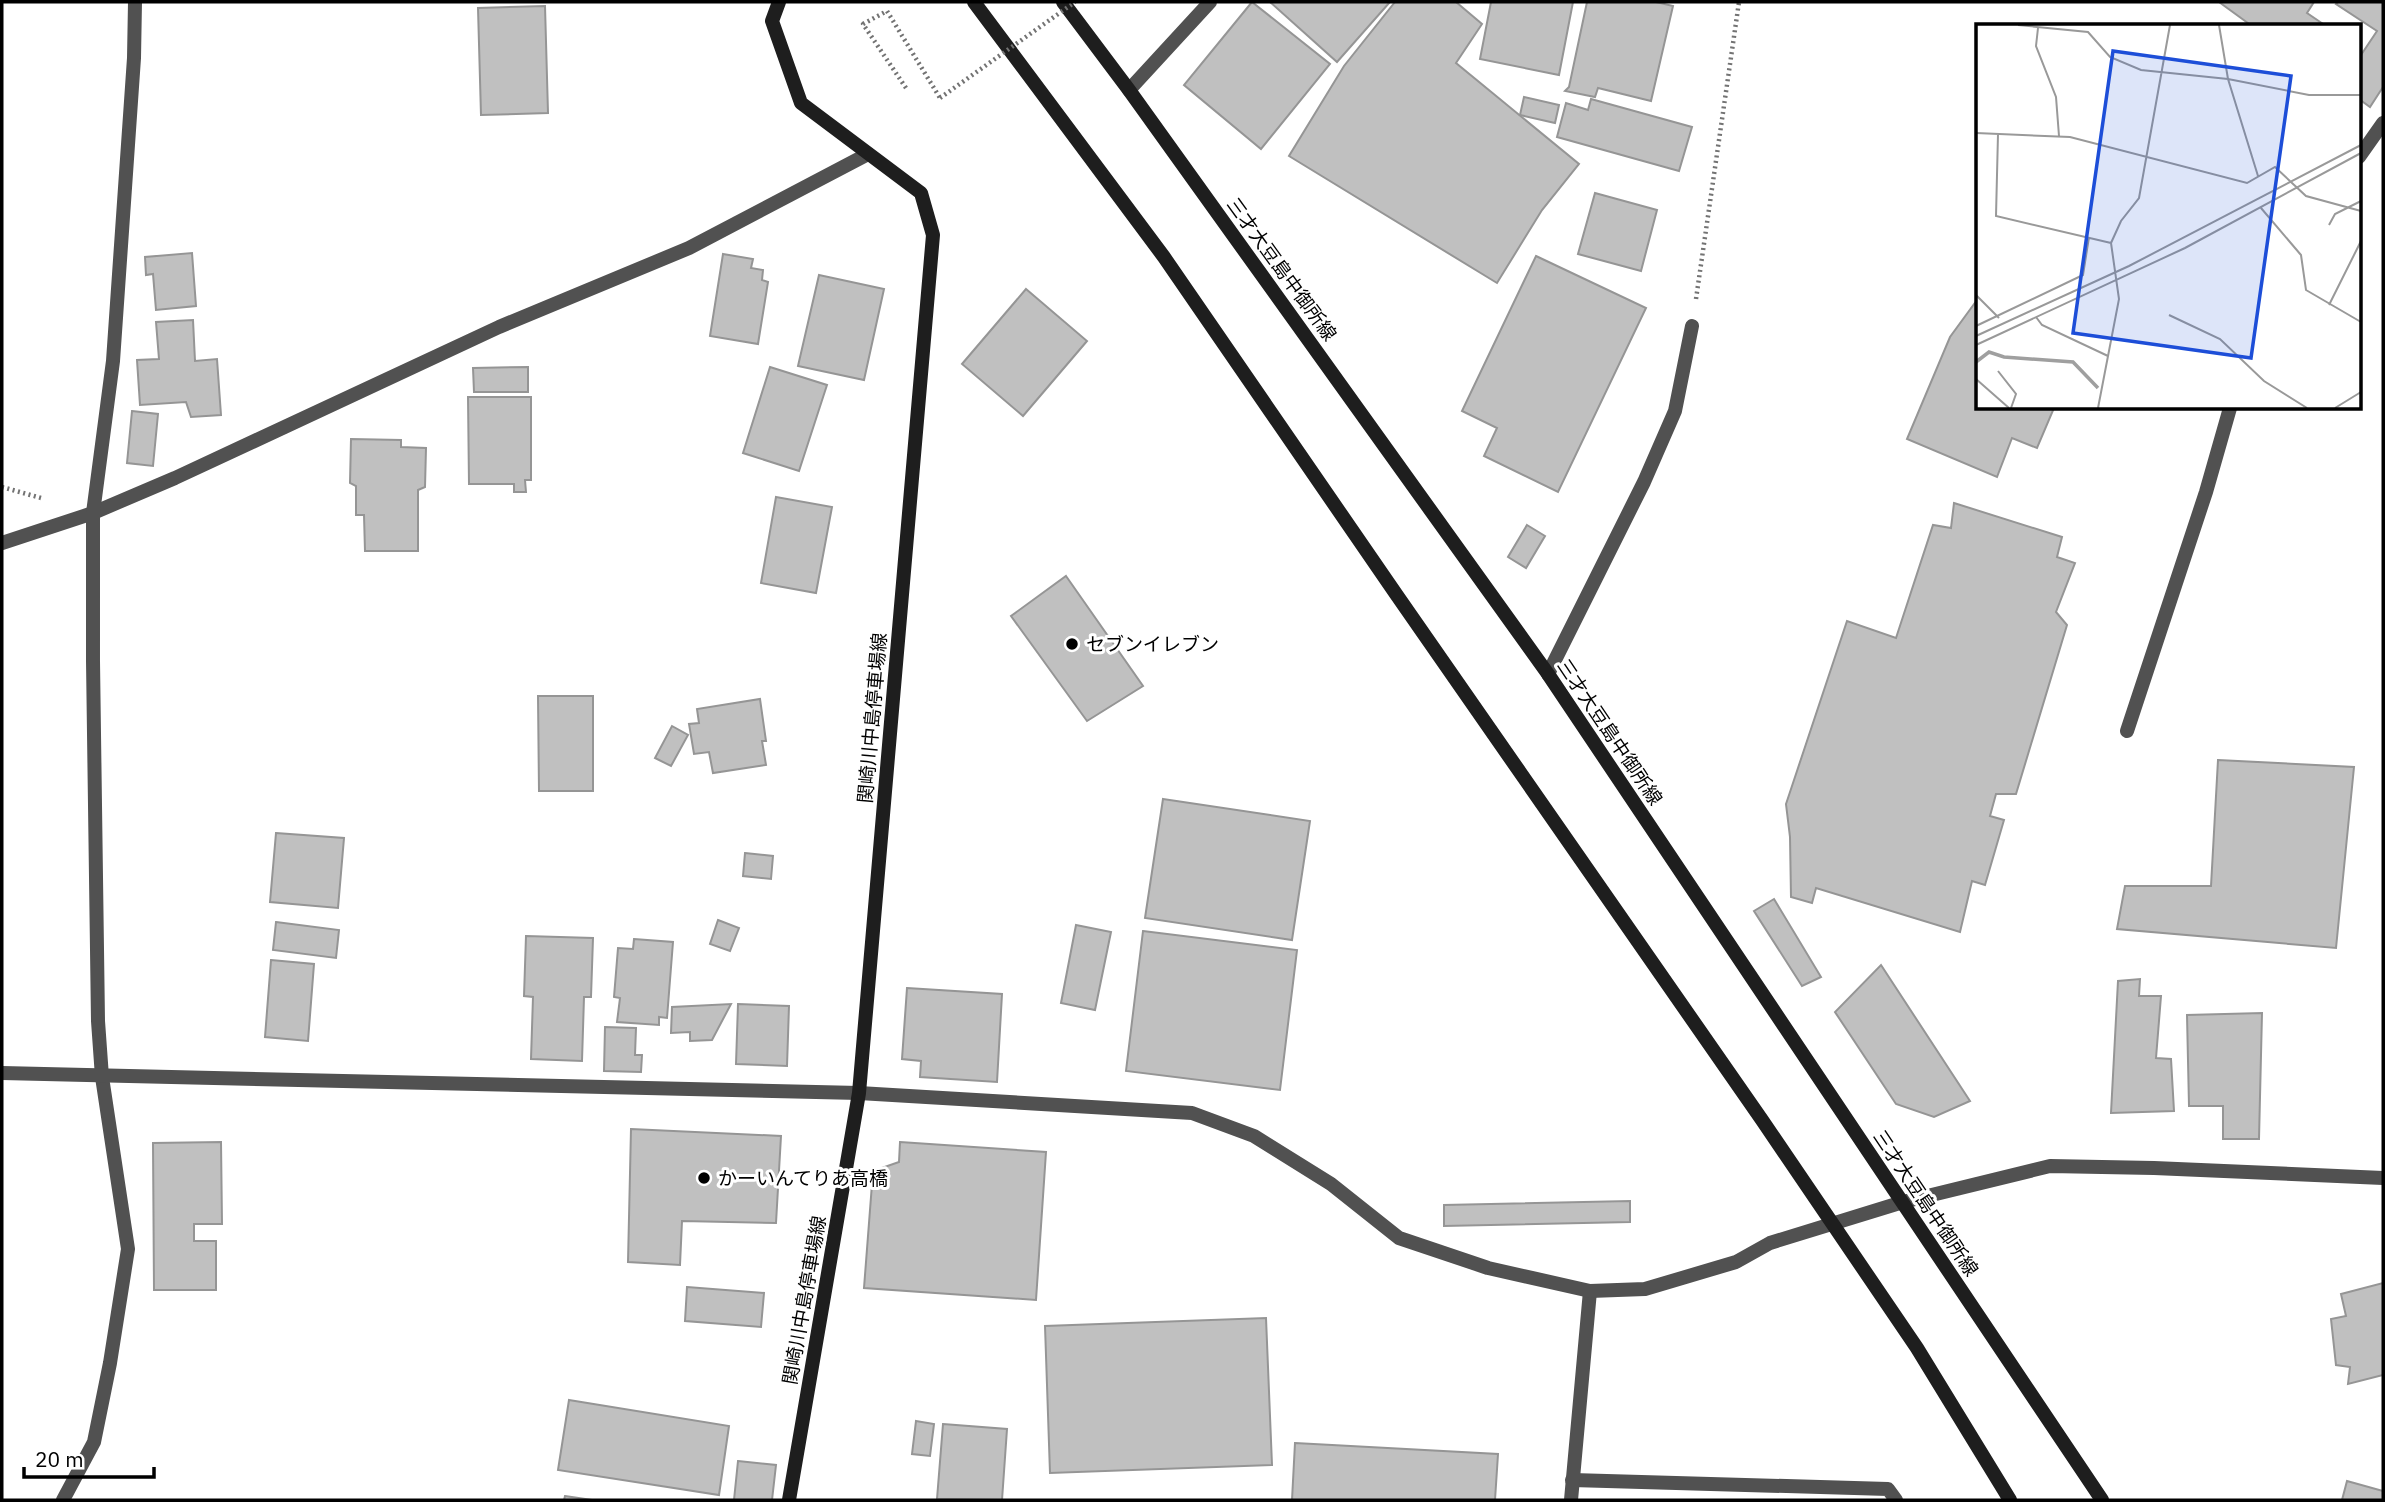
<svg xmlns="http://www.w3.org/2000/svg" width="2385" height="1502" font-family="'IBM Plex Sans','Noto Sans JP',sans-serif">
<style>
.building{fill:#c0c0c0;stroke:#959595;stroke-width:2}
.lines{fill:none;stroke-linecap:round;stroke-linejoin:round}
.path{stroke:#737373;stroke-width:4.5;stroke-dasharray:2 3.5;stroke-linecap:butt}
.service{stroke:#515151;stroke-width:14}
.minor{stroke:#515151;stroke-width:14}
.tertiary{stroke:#515151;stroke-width:14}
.secondary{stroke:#1e1e1e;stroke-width:14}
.path-bridge{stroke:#737373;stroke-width:4.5;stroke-dasharray:2 3.5;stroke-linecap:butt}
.poi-dot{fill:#000;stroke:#fff;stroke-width:2.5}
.labels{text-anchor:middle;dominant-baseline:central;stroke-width:6;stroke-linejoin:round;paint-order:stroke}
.street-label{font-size:19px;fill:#000;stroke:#fff}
.poi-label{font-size:19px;fill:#000;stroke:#fff;text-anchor:start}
.inset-river{fill:none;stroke:#9f9f9f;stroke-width:3.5}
.inset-road{fill:none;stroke:#999;stroke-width:2}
.view{fill:#1d4ed8;fill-opacity:0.15;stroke:#1d4ed8;stroke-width:3.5}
.inset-edge{fill:none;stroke:#000;stroke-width:3.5}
</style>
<rect width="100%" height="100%" fill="#fff"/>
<g class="building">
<polygon points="1252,2 1330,64 1261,149 1184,85"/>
<polygon points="1270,2 1390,2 1337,62"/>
<polygon points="1395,2 1456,2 1482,24 1456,63 1579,164 1542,210 1497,283 1289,156 1344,66"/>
<polygon points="1491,2 1573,2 1559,75 1480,59"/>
<polygon points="1587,2 1656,2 1673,6 1651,101 1598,88 1595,97 1565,91 1569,87"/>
<polygon points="2219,2 2314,2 2307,13 2326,26 2252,26"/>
<polygon points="2338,2 2383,2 2383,87 2370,107 2359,99 2359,58 2377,31 2336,4"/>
<polygon points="545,6 548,113 481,115 478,8"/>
<polygon points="1524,97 1559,105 1555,123 1520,115"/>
<polygon points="1591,99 1692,127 1679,171 1557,137 1566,103 1588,110"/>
<polygon points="1595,193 1657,210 1641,271 1578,254"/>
<polygon points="192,253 196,306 156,310 153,274 146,275 145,257"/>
<polygon points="723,254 753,259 751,268 763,270 762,280 768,282 758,344 710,336"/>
<polygon points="1536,256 1646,308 1558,492 1484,456 1497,428 1462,411"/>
<polygon points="819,275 884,289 864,380 798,366"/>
<polygon points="1026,289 1087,341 1023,416 962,364"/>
<polygon points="1977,300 1977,408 2054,408 2037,448 2012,438 1997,477 1907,439 1950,337"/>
<polygon points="193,320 195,361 217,359 221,415 191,417 186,402 140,405 137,360 159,359 156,322"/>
<polygon points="528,367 528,392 474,392 473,368"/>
<polygon points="770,367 827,385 799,471 743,453"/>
<polygon points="468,397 531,397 531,480 525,480 526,492 514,492 514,484 469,484"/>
<polygon points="132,411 158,414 153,466 127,463"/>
<polygon points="351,439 401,440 401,447 426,448 425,487 418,490 418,551 365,551 364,515 356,515 356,486 350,483"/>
<polygon points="776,497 832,507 816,593 761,583"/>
<polygon points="1954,503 2062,537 2057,557 2075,563 2056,612 2067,625 2016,794 1996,794 1990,816 2004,820 1985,885 1972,881 1960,932 1816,888 1812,903 1791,897 1790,837 1786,804 1847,621 1896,638 1933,525 1951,528"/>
<polygon points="1527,525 1545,536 1526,568 1508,557"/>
<polygon points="1066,576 1143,686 1087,721 1011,616"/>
<polygon points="538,696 593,696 593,791 539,791"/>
<polygon points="760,699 766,741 762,741 766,765 713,773 709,752 694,754 689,724 699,723 697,709"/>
<polygon points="672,726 688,735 671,766 655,758"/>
<polygon points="2218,760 2354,767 2336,948 2117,929 2125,886 2211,886"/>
<polygon points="1163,799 1310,821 1292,940 1145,918"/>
<polygon points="276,833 344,838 338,908 270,902"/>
<polygon points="745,853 773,856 771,879 743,876"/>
<polygon points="1774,899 1821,977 1802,986 1754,911"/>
<polygon points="718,920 739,928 730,951 710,944"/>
<polygon points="276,922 339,930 336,958 273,950"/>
<polygon points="1076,925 1111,932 1095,1010 1061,1003"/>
<polygon points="1143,931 1297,950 1280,1090 1126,1071"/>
<polygon points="526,936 593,938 591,997 584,997 582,1061 531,1059 533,997 524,996"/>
<polygon points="634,939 673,942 667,1018 659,1017 659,1025 617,1022 620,998 614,997 618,948 633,949"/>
<polygon points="271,960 314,964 308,1041 265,1037"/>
<polygon points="1881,965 1970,1101 1934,1117 1896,1104 1835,1012"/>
<polygon points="2140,979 2139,996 2161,996 2156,1058 2171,1059 2174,1111 2111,1113 2118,981"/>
<polygon points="907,988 1002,994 997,1082 920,1077 921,1061 902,1059"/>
<polygon points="731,1004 712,1040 690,1041 690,1032 671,1033 672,1007"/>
<polygon points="738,1004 789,1006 787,1066 736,1064"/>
<polygon points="2262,1013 2259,1139 2223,1139 2223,1106 2189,1106 2187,1015"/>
<polygon points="605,1027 636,1028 635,1055 642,1055 641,1072 604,1071"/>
<polygon points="631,1129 781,1136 776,1223 682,1221 680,1265 628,1262"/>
<polygon points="221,1142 222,1224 194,1224 194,1241 216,1241 216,1290 154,1290 153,1143"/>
<polygon points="900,1142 1046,1152 1036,1300 864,1288 873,1171 899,1162"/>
<polygon points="1630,1201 1630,1222 1444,1226 1444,1205"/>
<polygon points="2383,1283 2383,1375 2348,1384 2350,1367 2336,1365 2331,1319 2346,1316 2341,1294"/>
<polygon points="687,1287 764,1293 761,1327 685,1321"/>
<polygon points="1266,1318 1272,1465 1050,1473 1045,1326"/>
<polygon points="569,1400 729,1426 719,1495 558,1470"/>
<polygon points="916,1421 934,1424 930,1456 912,1454"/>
<polygon points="943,1424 1007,1429 1002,1500 937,1499"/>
<polygon points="1295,1443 1498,1454 1495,1500 1292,1500"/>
<polygon points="738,1461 776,1465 772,1500 734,1500"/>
<polygon points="2347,1481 2383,1491 2383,1500 2342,1500"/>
<polygon points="565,1496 592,1500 564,1500"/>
</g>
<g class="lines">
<g class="path">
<polyline points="906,88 863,24 887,11 940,98"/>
<polyline points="1696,299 1739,2"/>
<polyline points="2,487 41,498"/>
</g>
<polyline class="service" points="1548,674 1644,482 1675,411 1692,326"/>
<g class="minor">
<polyline points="1129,90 1210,2"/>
<polyline points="2359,157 2383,123"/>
<polyline points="2,543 93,513 175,478 499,327 689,248 868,154"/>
<polyline points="2127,731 2206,492 2230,408"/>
<polyline points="1572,1480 1888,1489 1896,1500"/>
<polyline points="63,1500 94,1442 110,1363 128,1249 102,1077 98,1021 93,661 93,513 113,361 134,58 135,2"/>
<polyline points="1571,1500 1590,1291"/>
</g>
<polyline class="tertiary" points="2,1073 859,1093 1192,1113 1254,1136 1331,1184 1399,1238 1488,1268 1590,1291 1645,1289 1736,1262 1770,1243 1903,1202 2050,1166 2154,1168 2383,1178"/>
<g class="secondary">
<polyline points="779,2 772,21 801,103 921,193 933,235 859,1093 789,1500"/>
<polyline points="974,2 1164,257 1396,594 1762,1120 1917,1348 2010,1500"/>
<polyline points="1063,2 1129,90 1548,674 2102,1500"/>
</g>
<polyline class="path-bridge" points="940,98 1075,2"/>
</g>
<g class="poi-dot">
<circle cx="1072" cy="644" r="7"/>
<circle cx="704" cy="1178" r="7"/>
</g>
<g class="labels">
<g class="street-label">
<text transform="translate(1282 269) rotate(54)">三才大豆島中御所線</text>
<text transform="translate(872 718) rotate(-85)">関崎川中島停車場線</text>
<text transform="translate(1610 732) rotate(56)">三才大豆島中御所線</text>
<text transform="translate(1926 1203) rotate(56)">三才大豆島中御所線</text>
<text transform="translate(804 1300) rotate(-80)">関崎川中島停車場線</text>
</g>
<g class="poi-label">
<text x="1086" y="644">セブンイレブン</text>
<text x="718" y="1178">かーいんてりあ高橋</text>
</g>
</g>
<g transform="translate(1976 24)">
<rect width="385" height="385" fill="#fff"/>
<path class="inset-river" d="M 0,338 L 13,328 L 28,333 L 97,338 L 122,364"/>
<path class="inset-road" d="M 42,1 L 112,8 L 134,33 L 165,46 L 252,55 L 333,71 L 385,71M 243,1 L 252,55 L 282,152M 62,4 L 60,22 L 80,73 L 83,112M 0,109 L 94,113 L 271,159 L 299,143 L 330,172 L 385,187M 22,110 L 20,192 L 135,219M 285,184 L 325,231 L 330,266 L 385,298M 353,201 L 359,190 L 385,177M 0,271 L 23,294M 353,281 L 385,217M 193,291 L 244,315 L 288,357 L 331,384M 60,293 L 66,301 L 132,332M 0,302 L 107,251 L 113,213M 0,312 L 153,242 L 385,121M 0,321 L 209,224 L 385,129M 22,347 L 40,370 L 35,384M 0,355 L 33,384M 122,384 L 143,275 L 135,219 L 145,197 L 163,174 L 194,1M 359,384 L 385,368"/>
<path class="view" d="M 137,27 L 315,52 L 275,334 L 97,309 Z"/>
<rect width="385" height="385" class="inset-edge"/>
</g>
<rect width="2385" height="1502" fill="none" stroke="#000000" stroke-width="7"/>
<path d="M24 1467v10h130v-10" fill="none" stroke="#000000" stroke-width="3.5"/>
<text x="35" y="1467" font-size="21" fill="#000000" stroke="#ffffff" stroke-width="5" paint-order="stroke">20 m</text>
</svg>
